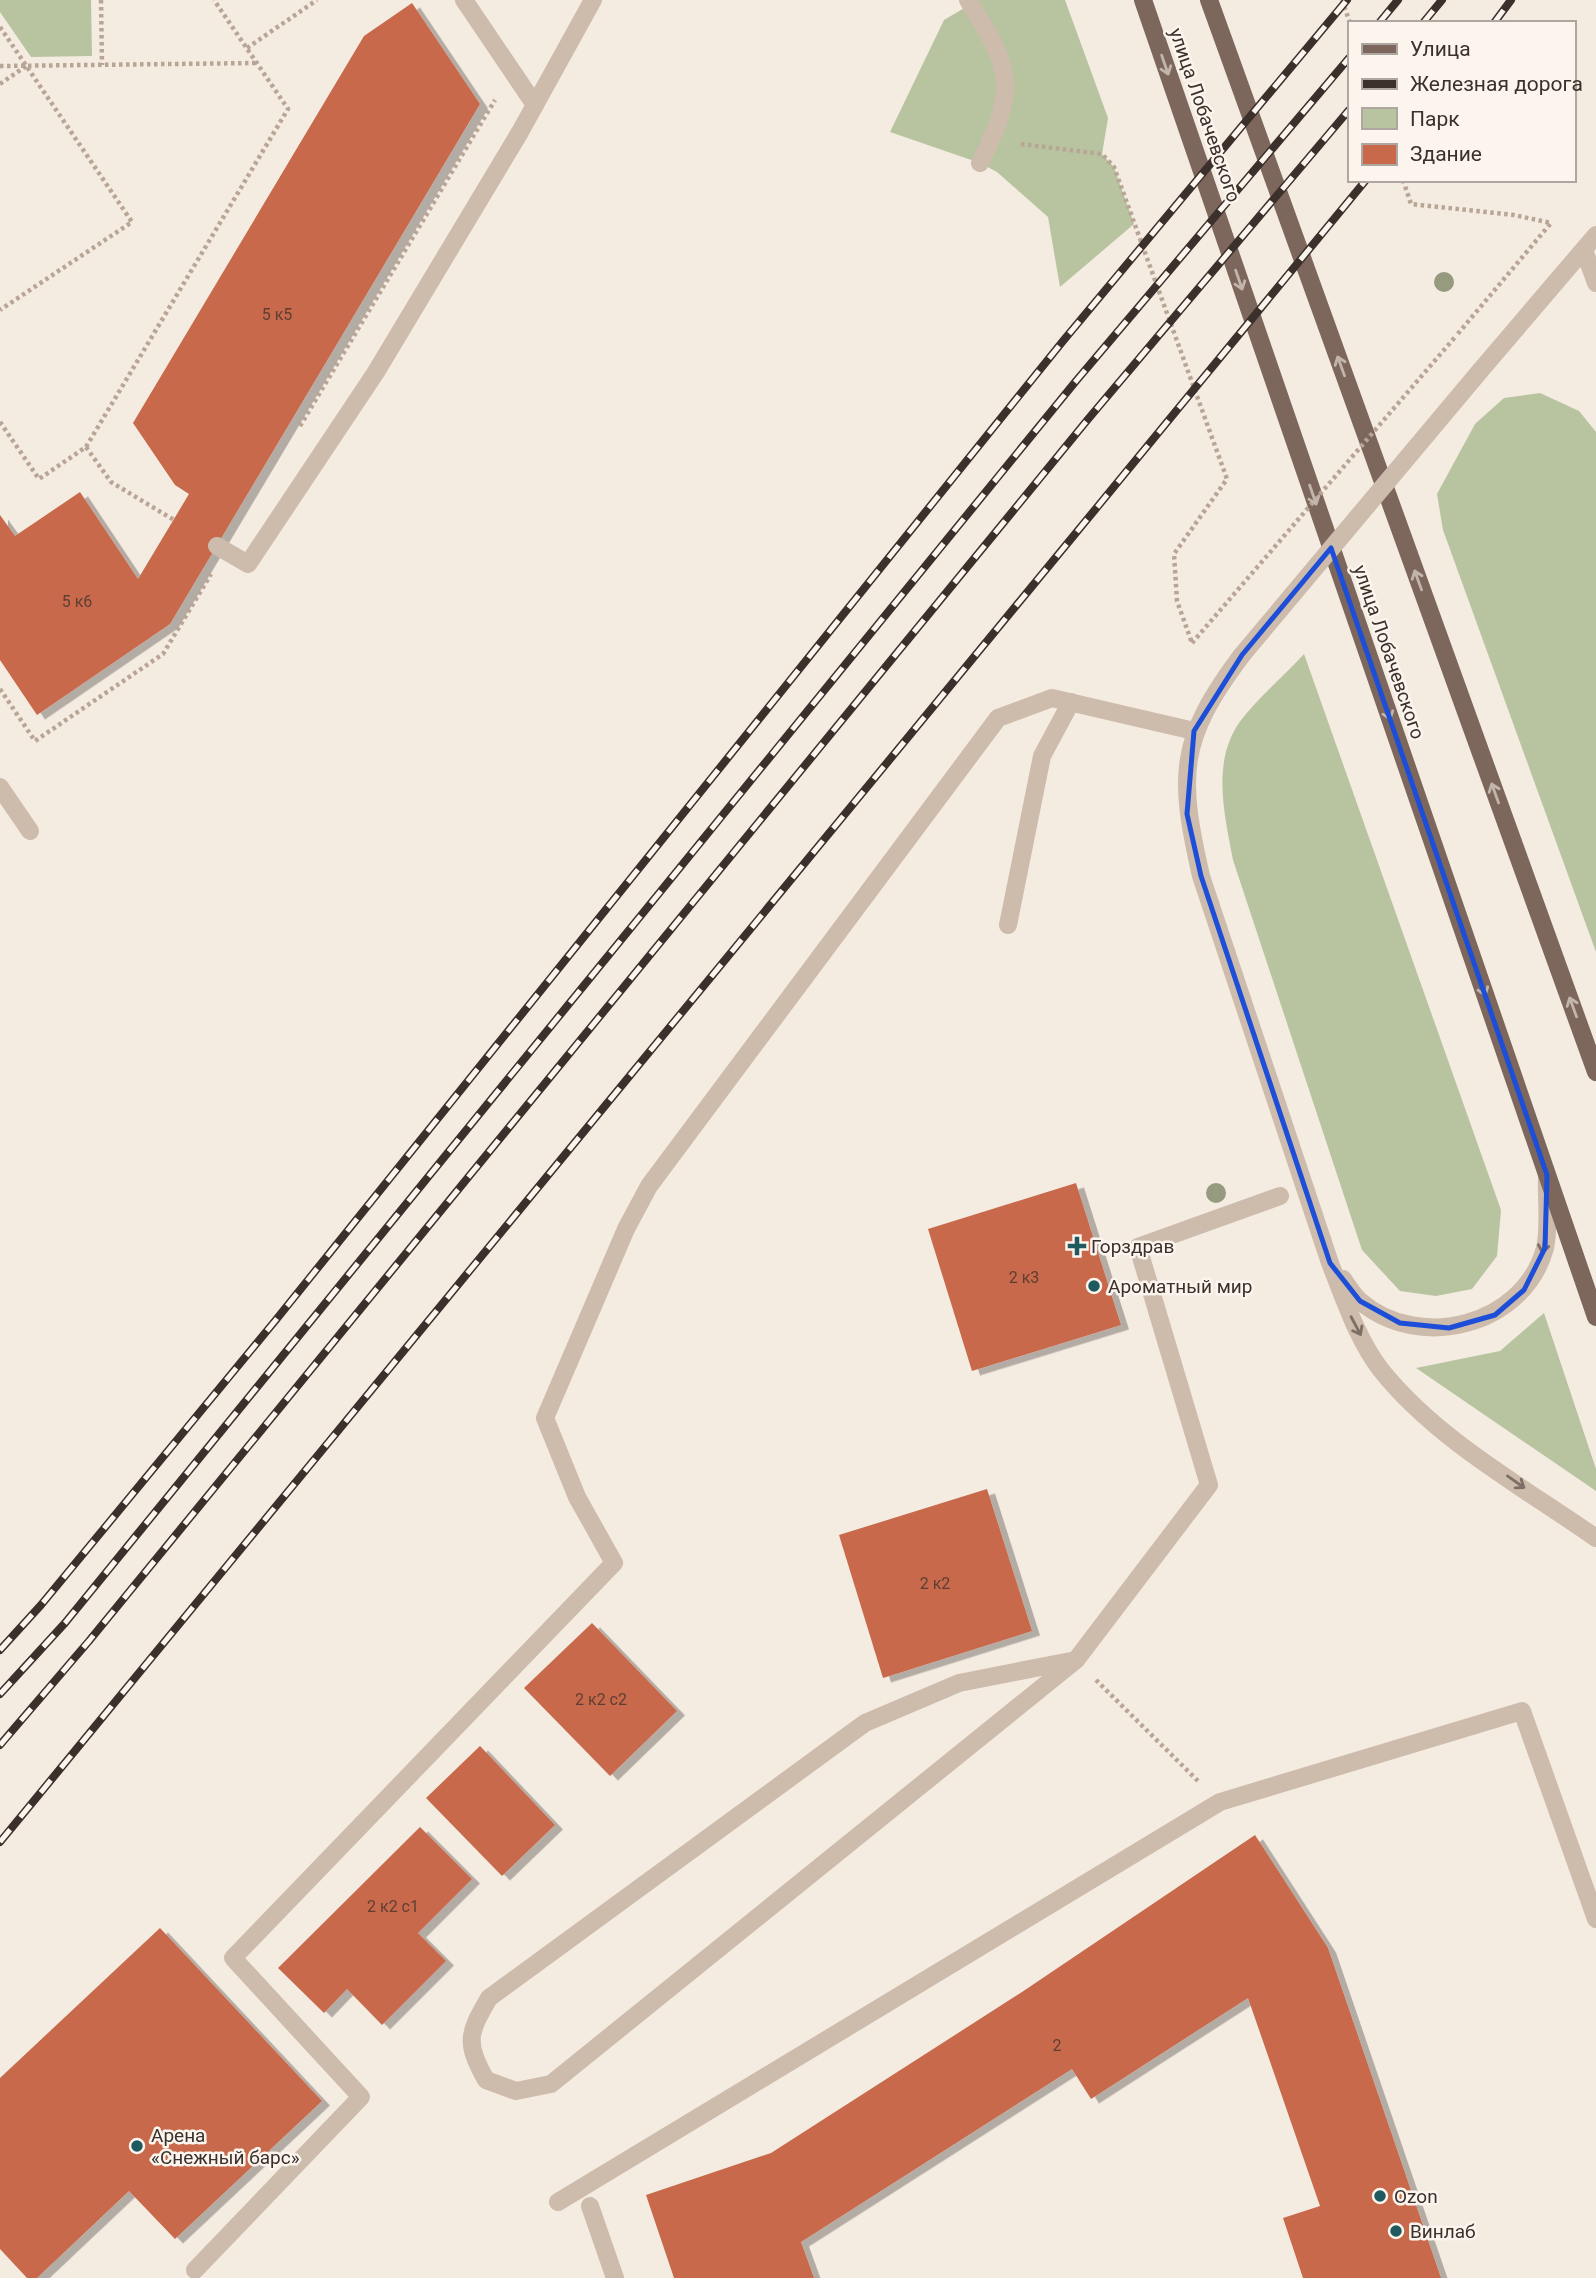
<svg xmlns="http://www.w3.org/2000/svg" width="1596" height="2278" font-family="Roboto,sans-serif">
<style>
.green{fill:#b8c4a0}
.building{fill:#c8694b;filter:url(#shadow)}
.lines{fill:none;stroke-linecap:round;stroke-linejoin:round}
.path{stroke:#b9a596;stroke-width:4.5;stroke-dasharray:3.5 3.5;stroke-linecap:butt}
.minor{stroke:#cdbbac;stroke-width:18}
.major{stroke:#7d675c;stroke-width:18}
.rail-casing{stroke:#3b302b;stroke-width:8}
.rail{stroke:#fbf5ee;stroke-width:5;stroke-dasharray:16;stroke-linecap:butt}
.path-bridge{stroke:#b9a596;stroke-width:4.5;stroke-dasharray:3.5 3.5;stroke-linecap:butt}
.minor-bridge{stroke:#cdbbac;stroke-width:18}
.tree{fill:#969b7f}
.oneway{stroke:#c2b5ac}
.oneway2{stroke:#7d6f65}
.marked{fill:none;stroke:#1d4ed8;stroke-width:5;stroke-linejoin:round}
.poi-dot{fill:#1f5a5e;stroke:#fbf5ee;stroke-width:2.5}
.labels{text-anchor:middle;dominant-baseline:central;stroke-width:5;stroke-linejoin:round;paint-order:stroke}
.number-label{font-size:16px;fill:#5e3e33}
.street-label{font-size:19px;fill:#3b302b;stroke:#fbf5ee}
.poi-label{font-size:19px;fill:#3b302b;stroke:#fbf5ee;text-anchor:start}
</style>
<defs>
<filter id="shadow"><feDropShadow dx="8" dy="4.5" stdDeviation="0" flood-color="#0004"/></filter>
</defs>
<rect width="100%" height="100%" fill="#f4ebe1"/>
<g class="green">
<polygon points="0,0 91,0 92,56 31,57 0,12"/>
<polygon points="969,0 1065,0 1108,118 1102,154 1114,167 1134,224 1060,287 1048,217 997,172 980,163 890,132 944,20 971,4"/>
<polygon points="1540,393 1579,411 1596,432 1596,952 1443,530 1437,494 1475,424 1504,398"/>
<path d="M 1304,654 L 1501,1210 L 1497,1256 L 1472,1289 L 1436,1296 L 1400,1291 L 1362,1250 L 1233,860 C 1225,817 1212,766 1237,726 C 1253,702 1284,676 1304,654 Z"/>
<polygon points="1544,1313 1596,1469 1596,1491 1416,1368 1500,1351"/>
</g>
<g class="building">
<polygon points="412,3 480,104 170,624 37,715 0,660 0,515 15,536 80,492 138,579 189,494 175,485 133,423 364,36"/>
<polygon points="1076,1183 1121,1325 972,1371 928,1229"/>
<polygon points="987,1489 1032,1631 883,1678 839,1535"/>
<polygon points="592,1623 677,1711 610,1776 524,1688"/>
<polygon points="480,1746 555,1825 502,1876 426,1798"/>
<polygon points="420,1827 472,1879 418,1933 446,1961 382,2025 347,1989 324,2013 278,1968"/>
<polygon points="1255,1835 1328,1948 1441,2278 1303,2278 1283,2218 1320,2206 1248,1998 1091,2099 1072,2069 801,2242 814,2278 674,2278 646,2195 771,2153 1022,1992"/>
<polygon points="160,1928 322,2101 175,2239 129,2191 37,2278 27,2278 0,2249 0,2078"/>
</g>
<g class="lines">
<g class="path">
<polyline points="101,0 102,65"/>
<polyline points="1342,0 1350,23"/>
<polyline points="0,27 132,222 0,310"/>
<polyline points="247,48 317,0"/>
<polyline points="0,66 257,63"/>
<polyline points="0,84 26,66"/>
<polyline points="1021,144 1102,154 1114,167 1227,479 1174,554 1177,601 1192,643"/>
<polyline points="1403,180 1411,204 1514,215 1551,223 1456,336"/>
<polyline points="0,422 39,479 86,447 288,109 214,0"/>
<polyline points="300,426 495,100"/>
<polyline points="86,447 111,482 174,520"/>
<polyline points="0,689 35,741 163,654 211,574"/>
<polyline points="1096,1680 1199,1782"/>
</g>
<g class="minor">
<polyline points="464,0 535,105"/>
<path d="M 968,0 C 1012,71 1018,86 980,163"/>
<polyline points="1584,250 1596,283"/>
<polyline points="1480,371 1596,235"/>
<polyline points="217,546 248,564 376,372 520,132 593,0"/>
<path d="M 1242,655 C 1178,740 1178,775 1201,876 L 1330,1263 C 1344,1298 1357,1339 1381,1370 C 1437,1440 1523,1487 1596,1538"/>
<polyline points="0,787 30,831"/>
<polyline points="1008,925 1042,756 1071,702"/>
<path d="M 1343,1279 C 1348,1286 1353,1295 1360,1301 C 1419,1352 1524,1326 1545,1248 C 1550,1227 1546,1199 1547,1178"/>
<path d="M 1076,1660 L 959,1683 L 865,1723 L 489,1998 C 468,2034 465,2042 486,2080 L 516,2091 L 551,2084 L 1076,1660 L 1209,1485 L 1138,1247 L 1280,1196"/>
<polyline points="558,2202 1220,1802 1522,1711 1596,1919"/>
<polyline points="590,2206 615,2278"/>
<polyline points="195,2270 361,2097 233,1958 614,1563 577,1497 545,1418 626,1229 649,1186 998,718 1052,698 1194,731"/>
</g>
<g class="major">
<polyline points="1143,0 1596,1317"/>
<polyline points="1209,0 1596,1072"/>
</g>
<g class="rail-casing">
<g id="rail">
<polyline points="1379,23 1398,0"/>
<polyline points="1423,23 1442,0"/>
<polyline points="1494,23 1511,0"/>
<polyline points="0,1650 41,1605 275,1321 1063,341 1347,0"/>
<polyline points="0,1694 65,1623 1076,381 1349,58"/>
<polyline points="0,1745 89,1641 1089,418 1349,110"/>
<polyline points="0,1842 1366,180"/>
</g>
</g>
<use href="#rail" class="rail"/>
<polyline class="path-bridge" points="1192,643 1456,336"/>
<polyline class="minor-bridge" points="1242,655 1480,371"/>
</g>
<g class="tree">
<circle cx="1444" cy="282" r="10"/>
<circle cx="1216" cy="1193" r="10"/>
</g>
<defs><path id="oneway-shaft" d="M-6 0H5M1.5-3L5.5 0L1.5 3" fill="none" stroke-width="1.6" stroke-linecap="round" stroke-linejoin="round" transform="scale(1.75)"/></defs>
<g class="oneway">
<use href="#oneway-shaft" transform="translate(1165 65) rotate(71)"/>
<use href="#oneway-shaft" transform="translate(1239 280) rotate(71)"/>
<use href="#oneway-shaft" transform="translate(1341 366) rotate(-110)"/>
<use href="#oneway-shaft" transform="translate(1313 495) rotate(71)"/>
<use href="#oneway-shaft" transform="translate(1418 580) rotate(-110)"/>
<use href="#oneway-shaft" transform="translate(1387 710) rotate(71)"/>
<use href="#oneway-shaft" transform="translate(1495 793) rotate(-110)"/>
<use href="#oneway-shaft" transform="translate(1482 986) rotate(71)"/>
<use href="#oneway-shaft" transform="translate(1573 1007) rotate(-110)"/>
</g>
<g class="oneway2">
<use href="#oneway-shaft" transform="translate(1544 1243) rotate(99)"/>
<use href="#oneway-shaft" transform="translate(1356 1326) rotate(62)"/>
<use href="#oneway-shaft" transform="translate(1516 1482) rotate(35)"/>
</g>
<path class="marked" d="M 1331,548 L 1547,1175 L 1545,1248 L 1524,1290 L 1495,1315 L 1449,1328 L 1400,1323 L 1360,1301 L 1330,1263 L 1201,876 L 1187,814 L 1194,731 L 1242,655 Z"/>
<g class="poi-dot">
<path d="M1073.5 1235.5h7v7h7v7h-7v7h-7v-7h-7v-7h7z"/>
<circle cx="1094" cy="1286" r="7"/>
<circle cx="137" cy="2146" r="7"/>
<circle cx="1380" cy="2196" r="7"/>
<circle cx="1396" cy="2231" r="7"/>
</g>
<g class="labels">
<g class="number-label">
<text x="277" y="314">5 к5</text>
<text x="77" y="601">5 к6</text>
<text x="1024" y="1277">2 к3</text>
<text x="935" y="1583">2 к2</text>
<text x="601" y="1699">2 к2 с2</text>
<text x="393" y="1906">2 к2 с1</text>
<text x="1057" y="2045">2</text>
</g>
<g class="street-label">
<text transform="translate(1205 115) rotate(71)">улица Лобачевского</text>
<text transform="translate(1389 652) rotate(71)">улица Лобачевского</text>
</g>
<g class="poi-label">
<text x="1091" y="1246">Горздрав</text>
<text x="1108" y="1286">Ароматный мир</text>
<text x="151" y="2135">Арена<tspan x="151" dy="22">«Снежный барс»</tspan></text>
<text x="1394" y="2196">Ozon</text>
<text x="1410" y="2231">Винлаб</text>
</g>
</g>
<rect x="1348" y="21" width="228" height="161" fill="#fbf5ee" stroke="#aea6a0" stroke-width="2"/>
<rect x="1362" y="44" width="35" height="10" fill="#7d675c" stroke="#aea6a0" stroke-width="2"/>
<text x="1410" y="56" font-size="21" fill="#3b302b">Улица</text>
<rect x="1362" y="79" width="35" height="10" fill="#3b302b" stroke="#aea6a0" stroke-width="2"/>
<text x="1410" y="91" font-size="21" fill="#3b302b">Железная дорога</text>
<rect x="1362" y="108" width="35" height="21" fill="#b8c4a0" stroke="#aea6a0" stroke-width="2"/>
<text x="1410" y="126" font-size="21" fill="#3b302b">Парк</text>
<rect x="1362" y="144" width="35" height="21" fill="#c8694b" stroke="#aea6a0" stroke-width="2"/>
<text x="1410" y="161" font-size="21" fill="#3b302b">Здание</text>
</svg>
